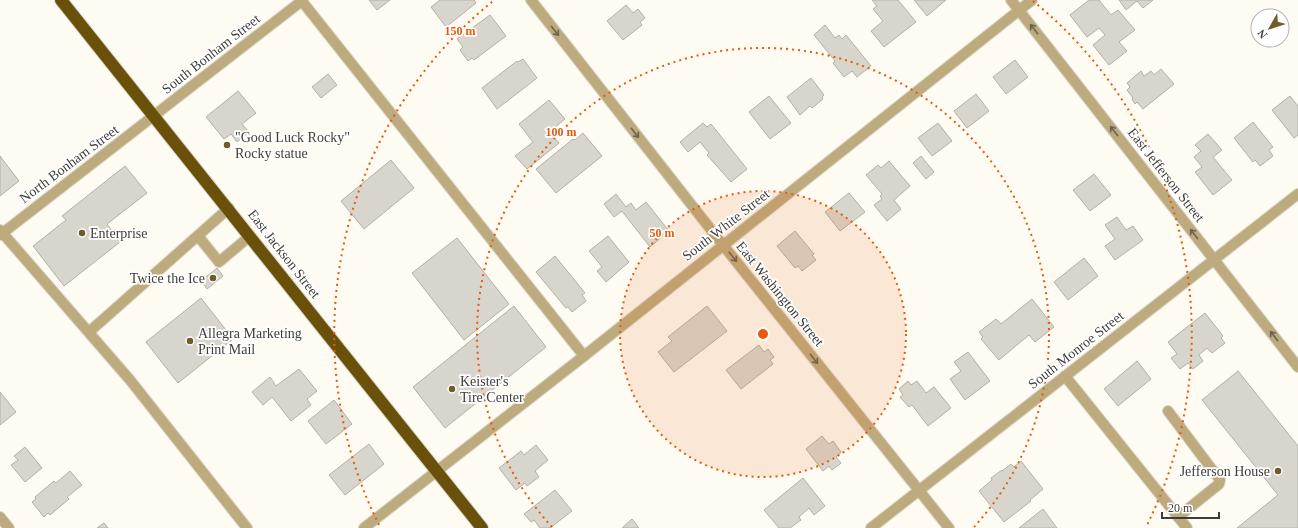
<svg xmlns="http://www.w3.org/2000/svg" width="1298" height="528" font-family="'Times New Roman',serif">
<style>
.building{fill:#d8d5cd;stroke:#b3b0a8}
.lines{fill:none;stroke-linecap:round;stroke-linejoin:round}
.minor-casing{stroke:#d8d5cd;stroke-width:12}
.highway-casing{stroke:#d8d5cd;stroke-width:14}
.minor{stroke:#beab7d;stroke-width:10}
.highway{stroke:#6a510a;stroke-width:12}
.oneway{stroke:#6b6451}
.ring{fill:none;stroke:#e8590c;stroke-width:2;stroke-dasharray:2 4}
.poi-dot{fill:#705c2b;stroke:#fff;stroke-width:1.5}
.labels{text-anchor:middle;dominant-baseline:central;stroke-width:3.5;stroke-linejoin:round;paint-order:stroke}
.street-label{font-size:14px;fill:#3e3d39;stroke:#fff}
.poi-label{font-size:14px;fill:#3e3d39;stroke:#fff;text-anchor:start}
.centre{fill:#e8590c;stroke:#fff;stroke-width:2}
.ring-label{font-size:12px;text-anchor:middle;font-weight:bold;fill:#e8590c;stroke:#fff;stroke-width:3.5;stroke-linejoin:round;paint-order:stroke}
</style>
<rect width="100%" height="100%" fill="#fefbf2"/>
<g class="building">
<polygon points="369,0 390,0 377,10"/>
<polygon points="440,0 474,0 476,3 446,27 431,7"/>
<polygon points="872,0 898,0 916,22 884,47 871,31 883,21 873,9 877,6"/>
<polygon points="914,0 946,0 927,16"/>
<polygon points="1089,0 1099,0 1111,15 1118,10 1135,30 1119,42 1127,51 1109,65 1093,45 1105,35 1099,28 1087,37 1070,15"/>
<polygon points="1119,0 1153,0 1143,8 1137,1 1126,10"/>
<polygon points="626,5 633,13 638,9 645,18 640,22 642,25 623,40 607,21"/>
<polygon points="490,15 506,36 474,60 472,58 468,61 460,50 463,47 457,39"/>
<polygon points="825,25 835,38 839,35 842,39 846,35 871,66 857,77 852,71 844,77 833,63 835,61 814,35"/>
<polygon points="523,59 537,78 497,109 482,88 517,61 518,62"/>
<polygon points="1015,60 1028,77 1006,94 993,77"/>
<polygon points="1161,69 1174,84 1143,109 1137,102 1135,104 1132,99 1133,98 1127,90 1130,87 1127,83 1141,71 1144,76 1151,71 1154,75"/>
<polygon points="328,74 337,85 321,98 312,87"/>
<polygon points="811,78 824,95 822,97 823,99 812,108 810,106 800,115 787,97"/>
<polygon points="238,91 256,113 242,124 249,132 237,142 231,134 224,139 206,117"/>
<polygon points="976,94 989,111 967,128 954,111"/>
<polygon points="769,96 791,123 770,139 749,112"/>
<polygon points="1290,96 1298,106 1298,135 1294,138 1272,110"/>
<polygon points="549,100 565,119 549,132 559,143 527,169 515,156 533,142 519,124"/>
<polygon points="1253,122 1273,147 1269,150 1273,156 1260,166 1255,160 1253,162 1234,138"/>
<polygon points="703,123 707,127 711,124 747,169 731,182 707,155 709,153 700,142 688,152 680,142"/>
<polygon points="938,123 952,141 932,156 918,138"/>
<polygon points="583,133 602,156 556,193 536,169 573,139 575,140"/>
<polygon points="1208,134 1222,150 1213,157 1232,180 1213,195 1195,172 1202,167 1194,157 1201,151 1195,145"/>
<polygon points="0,156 19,181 0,196"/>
<polygon points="921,156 934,172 926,179 913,163"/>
<polygon points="391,160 414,188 364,229 341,201"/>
<polygon points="889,161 910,186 894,200 901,209 887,221 874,205 882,199 880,196 882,194 866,175 878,165 881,168"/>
<polygon points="125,166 147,193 107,224 120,242 64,286 33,246 66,220 62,216"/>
<polygon points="1094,174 1111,195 1090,211 1073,190"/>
<polygon points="849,193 865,212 840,231 825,212"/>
<polygon points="616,194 626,207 631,203 636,210 646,202 669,231 650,247 622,211 614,217 604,204"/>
<polygon points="1117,217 1126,230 1133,226 1143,240 1115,260 1105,246 1115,239 1105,225"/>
<polygon points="795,231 814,254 812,255 816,260 802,271 798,266 795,268 777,246"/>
<polygon points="608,236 629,262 606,282 597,271 602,267 589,251"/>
<polygon points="457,238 509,304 464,340 412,273"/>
<polygon points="555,256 585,293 582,295 586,301 572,312 568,307 566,308 536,272"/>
<polygon points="1084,258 1098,276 1068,300 1054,282"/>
<polygon points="217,268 223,276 207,289 201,281"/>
<polygon points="201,298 233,339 178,383 146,342"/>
<polygon points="1032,299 1054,327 1035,342 1029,335 999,360 981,339 983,337 979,332 996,319 1001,324"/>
<polygon points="514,306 546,347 445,428 413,387"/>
<polygon points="707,306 727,331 674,372 658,352 672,341 668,337"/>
<polygon points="1205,313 1223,336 1221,338 1225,343 1212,353 1207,348 1199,355 1203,361 1193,369 1188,363 1180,369 1171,358 1177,354 1168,342"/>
<polygon points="759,345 764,352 768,349 774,357 770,360 773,364 741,389 726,370"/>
<polygon points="968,352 990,381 965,400 950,379 961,371 954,362"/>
<polygon points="1137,361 1151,379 1118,406 1104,389"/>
<polygon points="299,369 317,391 307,399 311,405 291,421 272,397 263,405 252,392 270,377 276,386"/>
<polygon points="1238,371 1298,446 1298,528 1237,528 1278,495 1202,400"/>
<polygon points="908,381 911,385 917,381 926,393 934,387 951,408 928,426 912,405 909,407 900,397 903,395 899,389"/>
<polygon points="0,392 16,412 0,425"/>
<polygon points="334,400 352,424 326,444 308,421"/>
<polygon points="822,436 829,444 833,441 841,452 836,457 841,463 832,470 829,466 823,471 806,449"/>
<polygon points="369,444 384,464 345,495 329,475"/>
<polygon points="536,445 548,460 535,471 539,477 527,486 525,483 516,490 499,468 521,451 524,455"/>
<polygon points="25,447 42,468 25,482 11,465 18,460 14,456"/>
<polygon points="1021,461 1043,489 1030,500 1031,501 1004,522 979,491 992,480 991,478 1002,470 1002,471 1011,464 1014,467"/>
<polygon points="70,471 82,485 67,497 69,499 50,515 48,513 44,517 32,502 36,499 35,497 54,481 56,483"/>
<polygon points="803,478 825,506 814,515 809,508 799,517 801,520 790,528 779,528 764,510"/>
<polygon points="555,490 572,511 550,528 540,528 534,520 531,522 524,514"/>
<polygon points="1043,509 1057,528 1019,528"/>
<polygon points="632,519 639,528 622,528"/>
<polygon points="104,523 108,528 97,528"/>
</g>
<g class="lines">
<g class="minor-casing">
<g id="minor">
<polyline points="301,0 584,356"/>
<polyline points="531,0 723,245 949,528"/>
<polyline points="1011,0 1298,367"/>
<polyline points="0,230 130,380 247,528"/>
<polyline points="0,235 303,0"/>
<polyline points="198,236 219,262 250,236"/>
<polyline points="89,332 229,208"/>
<polyline points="1065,376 1187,528"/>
<polyline points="1168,411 1220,480 1219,484 1178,517"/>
<polyline points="0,517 9,528"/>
<polyline points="364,528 584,356 1032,0"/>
<polyline points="871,528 1298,194"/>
</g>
</g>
<g class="highway-casing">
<polyline id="highway" points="61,0 482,528"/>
</g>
<use href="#minor" class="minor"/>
<use href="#highway" class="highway"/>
</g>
<defs><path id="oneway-shaft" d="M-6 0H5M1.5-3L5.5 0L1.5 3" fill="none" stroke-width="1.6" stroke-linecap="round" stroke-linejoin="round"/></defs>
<g class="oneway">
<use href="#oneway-shaft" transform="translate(1034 29) rotate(-128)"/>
<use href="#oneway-shaft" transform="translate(555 31) rotate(52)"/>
<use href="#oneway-shaft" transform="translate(1114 131) rotate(-128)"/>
<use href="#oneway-shaft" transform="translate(635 133) rotate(52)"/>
<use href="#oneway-shaft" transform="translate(1194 234) rotate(-128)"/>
<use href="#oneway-shaft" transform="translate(733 257) rotate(51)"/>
<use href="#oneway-shaft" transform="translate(1274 336) rotate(-128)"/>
<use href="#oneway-shaft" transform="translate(814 359) rotate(51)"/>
</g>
<circle cx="763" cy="334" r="143" fill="#e8590c" fill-opacity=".12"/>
<g class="ring">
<circle cx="763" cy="334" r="143"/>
<path d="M552 527A286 286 0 1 1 974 527"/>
<path d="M379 525A429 429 0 0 1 493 1M1033 1A429 429 0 0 1 1147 525"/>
</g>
<g class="poi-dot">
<circle cx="227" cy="145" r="4"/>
<circle cx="82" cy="233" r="4"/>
<circle cx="213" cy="278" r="4"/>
<circle cx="190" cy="341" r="4"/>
<circle cx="452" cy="389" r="4"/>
<circle cx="1278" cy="471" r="4"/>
</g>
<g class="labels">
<g class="street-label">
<text transform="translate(211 54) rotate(-38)">South Bonham Street</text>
<text transform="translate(69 164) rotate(-37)">North Bonham Street</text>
<text transform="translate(1166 175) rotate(52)">East Jefferson Street</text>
<text transform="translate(726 225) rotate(-38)">South White Street</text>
<text transform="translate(284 254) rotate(52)">East Jackson Street</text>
<text transform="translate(780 294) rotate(51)">East Washington Street</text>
<text transform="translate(1076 350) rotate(-38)">South Monroe Street</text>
</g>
<g class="poi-label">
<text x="235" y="137">"Good Luck Rocky"<tspan x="235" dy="16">Rocky statue</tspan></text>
<text x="90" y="233">Enterprise</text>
<text x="205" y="278" text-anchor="end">Twice the Ice</text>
<text x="198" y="333">Allegra Marketing<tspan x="198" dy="16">Print Mail</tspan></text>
<text x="460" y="381">Keister's<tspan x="460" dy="16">Tire Center</tspan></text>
<text x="1270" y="471" text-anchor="end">Jefferson House</text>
</g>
</g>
<circle cx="763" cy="334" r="6" class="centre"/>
<g class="ring-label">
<text x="460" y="35">150 m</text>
<text x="561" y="136">100 m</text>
<text x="662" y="237">50 m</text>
</g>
<g transform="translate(1270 28) rotate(231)"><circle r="19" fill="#ffffff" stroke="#b2b1b0"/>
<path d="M0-3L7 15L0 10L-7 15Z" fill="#705c2b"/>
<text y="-6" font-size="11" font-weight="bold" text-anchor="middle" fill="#3e3d39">N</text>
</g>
<path d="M1162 512v6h57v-6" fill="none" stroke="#3e3d39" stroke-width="2"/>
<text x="1168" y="512" font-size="12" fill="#3e3d39" stroke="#ffffff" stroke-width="3" paint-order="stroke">20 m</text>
</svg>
